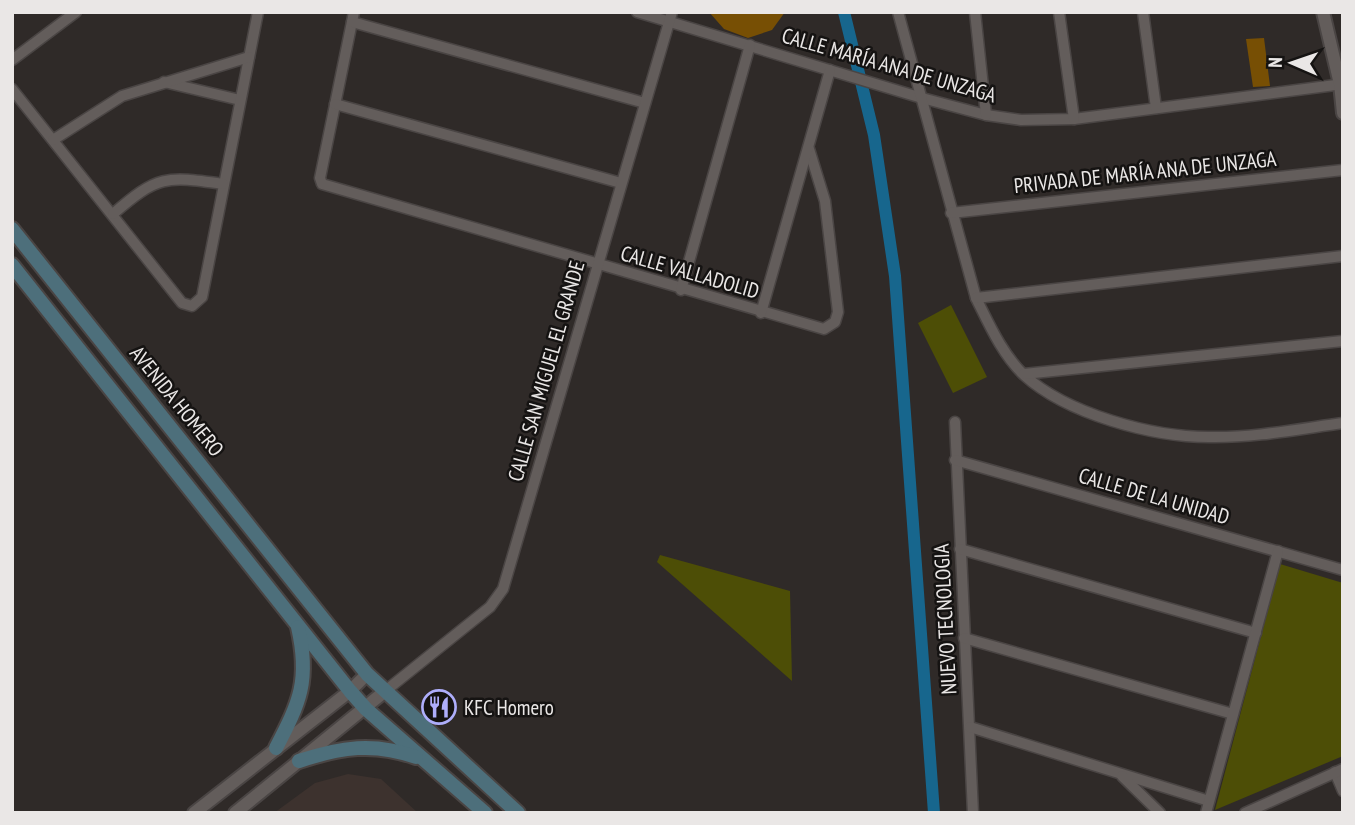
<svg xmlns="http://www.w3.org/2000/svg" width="1355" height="825" font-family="'PT Sans Narrow',sans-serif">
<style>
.built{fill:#3d322e}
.green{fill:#4d4e06}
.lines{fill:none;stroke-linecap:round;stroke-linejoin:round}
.canal{stroke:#17668d;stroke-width:12}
.building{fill:#774f04}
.minor-casing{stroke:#4a4544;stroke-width:13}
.tertiary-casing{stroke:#4a4544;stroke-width:16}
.secondary-casing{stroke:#4a4544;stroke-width:18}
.minor{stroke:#635d5b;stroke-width:10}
.tertiary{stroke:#635d5b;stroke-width:12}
.secondary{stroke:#4d6f7b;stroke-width:14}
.labels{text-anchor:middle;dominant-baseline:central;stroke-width:5;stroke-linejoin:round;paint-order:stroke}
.street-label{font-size:21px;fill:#eae7e6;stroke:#151312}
.poi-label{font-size:21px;fill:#eae7e6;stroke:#151312;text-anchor:start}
</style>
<rect width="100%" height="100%" fill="#2f2a28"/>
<polygon class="built" points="348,774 381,779 418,813 274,813 315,783"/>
<g class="green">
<polygon points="951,305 987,377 953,393 918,323"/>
<polygon points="660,555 790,591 792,681 657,562"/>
<polygon points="1280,564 1343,583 1343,756 1215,810"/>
</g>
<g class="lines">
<polyline class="canal" points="844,12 874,135 895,276 934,813"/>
</g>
<g class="building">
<polygon points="709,12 785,12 772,30 748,38 724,29"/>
<polygon points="1264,38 1270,86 1253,87 1246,39"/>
</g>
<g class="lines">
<g class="minor-casing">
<g id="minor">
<polyline points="354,12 320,178 322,184 824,329 835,322 838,312 825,201 809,149"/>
<polyline points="637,12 922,98 986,115 1021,120 1074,119 1343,84"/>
<path d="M 898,12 L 976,298 C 989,324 1002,354 1024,375 C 1067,414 1152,437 1209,437 C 1253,438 1299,429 1343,423"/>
<polyline points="975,12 986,115"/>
<polyline points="1059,12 1074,119"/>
<polyline points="1143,12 1156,108"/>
<polyline points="352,22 645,103"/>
<polyline points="12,60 76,12"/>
<polyline points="164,82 240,100"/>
<polyline points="12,89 182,303 192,306 202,297 258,12"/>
<polyline points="335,104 621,183"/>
<polyline points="53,140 122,96 249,57"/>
<polyline points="951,213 1343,170"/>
<path d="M 113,214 C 158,175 165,176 223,184"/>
<polyline points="681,290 750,45"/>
<polyline points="976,298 1343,256"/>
<polyline points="761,313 830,70"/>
<polyline points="1024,374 1343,341"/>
<polyline points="955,422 973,813"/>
<polyline points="955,460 1343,570"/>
<polyline points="960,549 1256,633"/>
<polyline points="964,638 1233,714"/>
<polyline points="384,692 490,607 503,589 672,12"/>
<polyline points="970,727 1209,801"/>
<polyline points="1335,772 1343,791"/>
<polyline points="1122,776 1160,813"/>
<polyline points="1206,813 1278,551"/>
<polyline points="1245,813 1343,769"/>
</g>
</g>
<g class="tertiary-casing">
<g id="tertiary">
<polyline points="1323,12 1340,84 1343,113"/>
<polyline points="194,813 350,691 367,674"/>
<polyline points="235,813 384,692"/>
</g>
</g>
<g class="secondary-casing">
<g id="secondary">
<polyline points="12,229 367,674 518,813"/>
<polyline points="12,265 350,691 366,709 485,813"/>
<path d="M 276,748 C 300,702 310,680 298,627"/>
<path d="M 299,761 C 341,747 374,742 416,757"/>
</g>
</g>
<use href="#minor" class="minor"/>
<use href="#tertiary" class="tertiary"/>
<use href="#secondary" class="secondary"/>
</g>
<defs>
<g id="restaurant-ring" transform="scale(1.75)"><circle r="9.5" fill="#151312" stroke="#aeaefb" stroke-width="1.5"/><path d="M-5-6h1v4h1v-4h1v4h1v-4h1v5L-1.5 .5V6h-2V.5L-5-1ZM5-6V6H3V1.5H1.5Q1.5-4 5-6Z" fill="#aeaefb"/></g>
</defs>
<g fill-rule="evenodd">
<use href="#restaurant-ring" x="439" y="707"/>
</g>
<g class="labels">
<g class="street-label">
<text transform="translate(889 65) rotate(16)">CALLE MARÍA ANA DE UNZAGA</text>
<text transform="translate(1145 172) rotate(-6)">PRIVADA DE MARÍA ANA DE UNZAGA</text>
<text transform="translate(690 272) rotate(16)">CALLE VALLADOLID</text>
<text transform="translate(546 371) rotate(-74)">CALLE SAN MIGUEL EL GRANDE</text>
<text transform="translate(177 401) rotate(51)">AVENIDA HOMERO</text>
<text transform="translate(1154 496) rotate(16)">CALLE DE LA UNIDAD</text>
<text transform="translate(945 619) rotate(-93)">NUEVO TECNOLOGIA</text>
</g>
<g class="poi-label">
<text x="464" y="707">KFC Homero</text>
</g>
</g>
<rect width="1355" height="825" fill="none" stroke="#eae7e6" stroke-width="28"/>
<g transform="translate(1292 63) rotate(272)" stroke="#151312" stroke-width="5" paint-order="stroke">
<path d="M0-5L12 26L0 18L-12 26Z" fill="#eae7e6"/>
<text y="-10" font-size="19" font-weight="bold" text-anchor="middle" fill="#eae7e6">N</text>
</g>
</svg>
